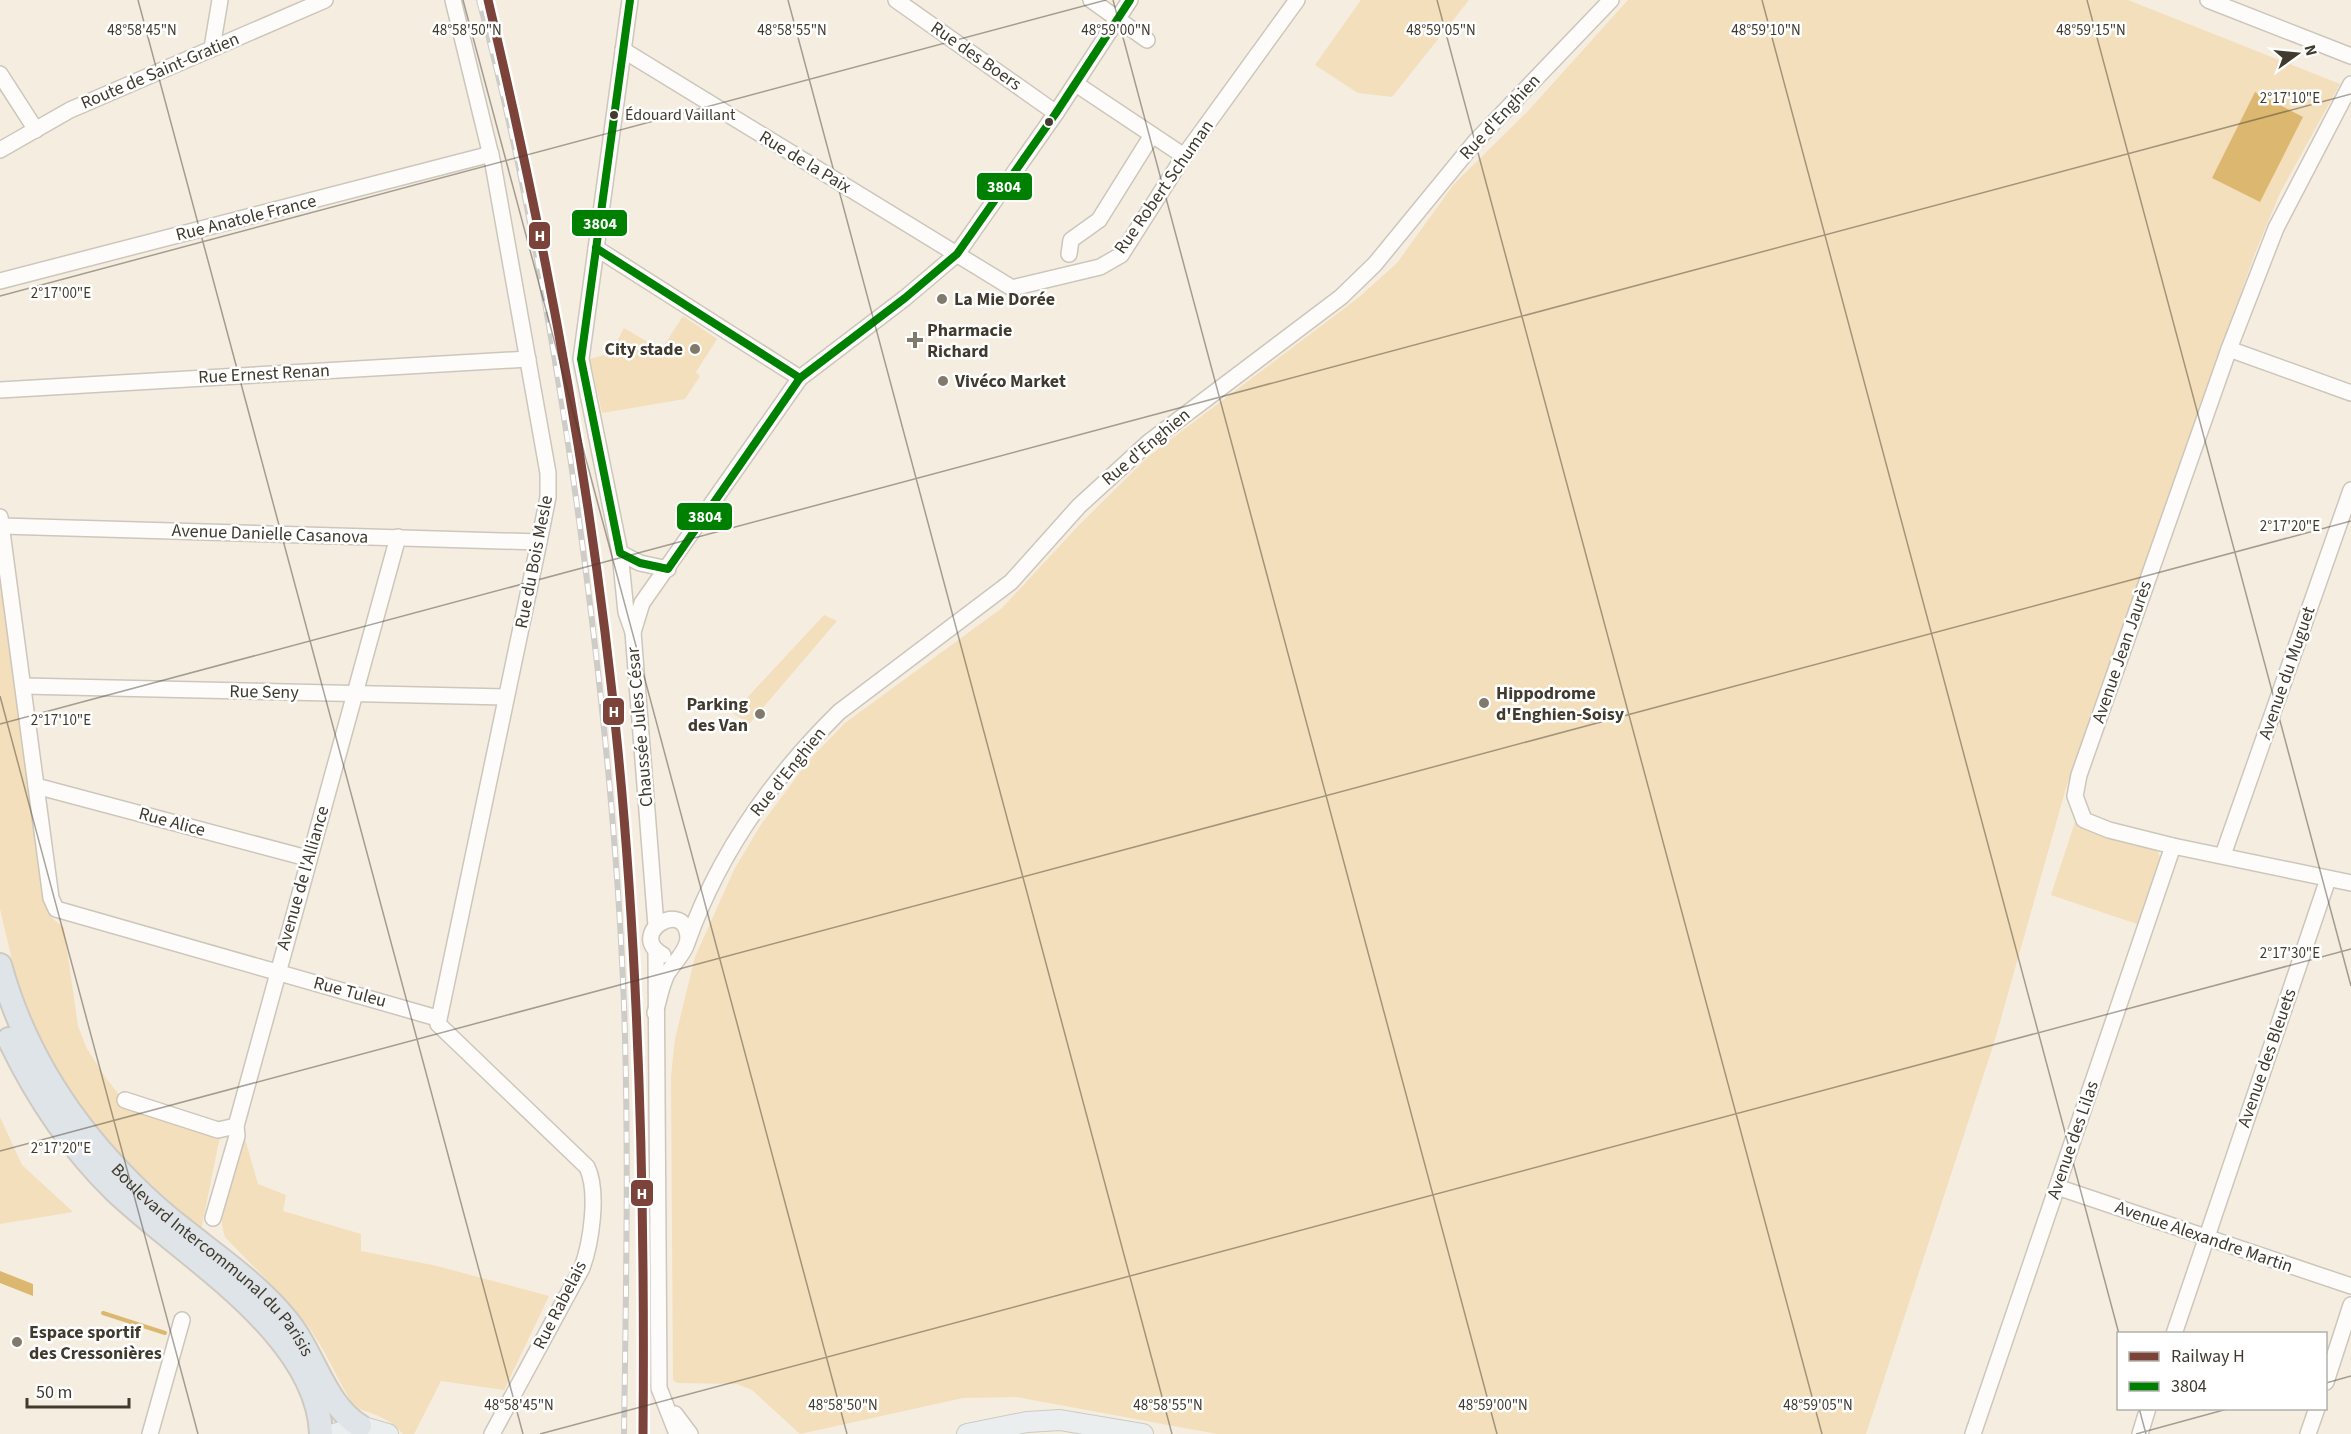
<svg xmlns="http://www.w3.org/2000/svg" width="2351" height="1434" font-family="'Source Sans 3',sans-serif">
<style>
.green{fill:#f3dfbb}
.water{fill:#dcb76f}
.lines{fill:none;stroke-linecap:round;stroke-linejoin:round}
.stream{stroke:#dcb76f;stroke-width:4}
.minor-casing{stroke:#cdc6bb;stroke-width:18}
.major-casing{stroke:#cecac2;stroke-width:22}
.highway-casing{stroke:#cecac2;stroke-width:26}
.minor{stroke:#fefcfa;stroke-width:15}
.major{stroke:#eaeeef;stroke-width:20}
.highway{stroke:#dee4e8;stroke-width:22}
.rail-casing{stroke:#ceccc7;stroke-width:6}
.rail{stroke:#fff;stroke-width:4;stroke-dasharray:11;stroke-linecap:butt}
.bus-1-casing{stroke:#fff;stroke-width:12}
.bus-1{stroke:#008000;stroke-width:8}
.rail-1-casing{stroke:#fff;stroke-width:14}
.rail-1{stroke:#7b4339;stroke-width:9}
.ticks{fill:none;stroke:#413a2e;stroke-width:1.5;stroke-opacity:0.45}
.bus-dot{fill:#413a2e;stroke:#fff;stroke-width:2}
.poi-dot{fill:#80796c;stroke:#fff;stroke-width:2}
.labels{text-anchor:middle;dominant-baseline:central;stroke-width:5;stroke-linejoin:round;paint-order:stroke}
.bus-label{font-size:16px;fill:#413a2e;stroke:#fff;text-anchor:start}
.street-label{font-size:18px;fill:#413a2e;stroke:#fff}
.poi-label{font-size:18px;font-weight:bold;fill:#413a2e;stroke:#fff;text-anchor:start}
.ticks-label{font-size:15px;text-anchor:middle;fill:#413a2e;stroke:#fff;stroke-width:5;stroke-linejoin:round;paint-order:stroke}
.line-badge{stroke:#fff;stroke-width:2}
.badge-label{font-size:16px;text-anchor:middle;font-weight:bold;fill:#fff}
</style>
<rect width="100%" height="100%" fill="#f5ede0"/>
<g class="green">
<polygon points="1361,0 1469,0 1392,97 1358,93 1315,65"/>
<polygon points="1628,0 2128,0 2340,84 2280,193 2255,253 2066,788 1994,1043 1866,1434 1217,1434 1016,1397 963,1398 800,1434 752,1390 737,1384 677,1383 673,1380 671,1077 675,1039 695,957 734,870 760,826 810,759 845,723 1002,608 1079,525 1150,455 1358,298 1397,263 1454,184 1528,111"/>
<polygon points="683,316 717,339 696,372 700,376 685,399 602,413 590,359 611,353 624,328 661,350"/>
<polygon points="0,562 48,906 52,918 64,928 78,1026 86,1047 105,1077 128,1106 220,1136 201,1230 115,1151 75,1100 42,1043 16,977 0,909"/>
<polygon points="824,615 837,621 749,724 733,713"/>
<polygon points="2076,819 2092,833 2156,848 2160,857 2137,924 2051,895"/>
<polygon points="0,1117 22,1165 73,1212 0,1224"/>
<path d="M 242,1139 L 245,1139 L 258,1184 L 286,1195 L 283,1211 L 361,1234 L 361,1251 L 437,1266 L 549,1296 L 504,1390 L 441,1381 L 414,1434 L 403,1434 C 391,1419 373,1413 355,1408 C 337,1380 325,1347 304,1321 C 280,1291 251,1265 225,1237 C 214,1207 233,1169 242,1139 Z"/>
</g>
<g class="water">
<polygon points="2255,92 2303,117 2260,202 2212,178"/>
<polygon points="0,1271 33,1284 33,1296 0,1283"/>
</g>
<g class="lines">
<polyline class="stream" points="103,1313 165,1333"/>
<g class="minor-casing">
<g id="minor">
<path d="M 453,0 L 493,164 L 548,473 L 548,497 L 539,542 L 438,1024 L 587,1167 C 599,1192 591,1243 582,1268 L 492,1434"/>
<polyline points="630,0 581,359 620,553 626,612 633,632 656,926"/>
<polyline points="896,0 1056,113"/>
<polyline points="1091,0 1147,40"/>
<polyline points="2208,0 2351,56"/>
<polyline points="212,48 220,0"/>
<polyline points="623,50 1012,288 1100,267 1121,255 1184,156 1297,0"/>
<polyline points="0,74 36,130"/>
<polyline points="1076,84 1184,156"/>
<polyline points="2351,84 2276,228 2229,349 2079,775 2075,796 2084,820 2109,830 2173,846 2351,883"/>
<polyline points="0,150 70,110 325,0"/>
<polyline points="596,248 800,378"/>
<polyline points="1069,254 1071,240 1099,220 1152,135"/>
<polyline points="0,281 491,154"/>
<polyline points="2229,349 2351,393"/>
<polyline points="0,390 528,359"/>
<polyline points="0,517 51,898 56,909 437,1018"/>
<polyline points="2,526 539,542"/>
<polyline points="620,553 640,563 668,569"/>
<polyline points="633,632 642,603 800,378 905,298 957,254 1056,113 1130,0"/>
<polyline points="23,686 506,697"/>
<polyline points="36,786 307,858"/>
<polyline points="2223,855 2351,490"/>
<polyline points="656,950 659,1388 677,1434"/>
<path d="M 663,955 C 625,934 687,896 688,939"/>
<path d="M 655,1013 C 659,1000 661,986 667,974 C 673,964 684,954 687,943 C 718,855 773,777 839,712 L 1011,582 L 1079,506 L 1149,442 L 1341,297 L 1375,264 L 1475,142 L 1611,0"/>
<polyline points="125,1100 218,1130 236,1126"/>
<polyline points="2057,1187 2351,1286"/>
<polyline points="213,1218 237,1136 236,1126 398,537"/>
<polyline points="2174,1334 2328,879"/>
<polyline points="2326,1382 2351,1305"/>
<polyline points="675,1414 690,1434"/>
<polyline points="150,1434 182,1320"/>
<polyline points="1973,1434 2173,846"/>
<polyline points="2140,1434 2148,1408"/>
<polyline points="2308,1434 2317,1408"/>
</g>
</g>
<g class="major-casing">
<g id="major">
<polyline points="334,1434 360,1426 388,1434"/>
<polyline points="967,1434 1027,1422 1060,1420 1143,1434"/>
</g>
</g>
<g class="highway-casing">
<g id="highway">
<path id="s1" d="M 0,965 C 28,1067 89,1150 169,1218 C 209,1251 253,1279 286,1319 C 314,1352 324,1404 360,1426"/>
<path d="M 9,1039 C 36,1096 70,1147 115,1191 C 180,1254 318,1333 321,1434"/>
</g>
</g>
<use href="#minor" class="minor"/>
<use href="#major" class="major"/>
<use href="#highway" class="highway"/>
<g class="rail-casing">
<path id="rail" d="M 479,0 C 520,152 548,308 571,463 C 597,643 617,824 624,1005 C 629,1148 626,1291 624,1434"/>
</g>
<use href="#rail" class="rail"/>
<g class="bus-1-casing">
<g id="bus-1">
<polyline points="630,0 581,359 620,553 640,563 668,569 800,378 905,298 957,254 1056,113 1130,0"/>
<polyline points="596,248 800,378"/>
</g>
</g>
<use href="#bus-1" class="bus-1"/>
<g class="rail-1-casing">
<path id="rail-1" d="M 488,0 C 547,248 594,498 618,751 C 640,976 645,1208 643,1434"/>
</g>
<use href="#rail-1" class="rail-1"/>
</g>
<path class="ticks" d="M 138,0 L 523,1434M 463,0 L 847,1434M 788,0 L 1172,1434M 1113,0 L 1497,1434M 1437,0 L 1822,1434M 1762,0 L 2119,1334M 2087,0 L 2351,986M 0,296 L 1106,0M 0,696 L 198,1434M 0,724 L 2351,94M 0,1151 L 2351,521M 2326,1383 L 2351,1376M 2139,1408 L 2146,1434M 540,1434 L 2351,949M 2136,1434 L 2231,1408"/>
<g class="bus-dot">
<circle cx="614" cy="115" r="5"/>
<circle cx="1049" cy="122" r="5"/>
</g>
<g class="poi-dot">
<circle cx="942" cy="299" r="6"/>
<path d="M912 331h6v6h6v6h-6v6h-6v-6h-6v-6h6z"/>
<circle cx="695" cy="349" r="6"/>
<circle cx="943" cy="381" r="6"/>
<circle cx="1484" cy="703" r="6"/>
<circle cx="760" cy="714" r="6"/>
<circle cx="17" cy="1342" r="6"/>
</g>
<g class="labels">
<g class="bus-label">
<text x="625" y="115">Édouard Vaillant</text>
</g>
<g class="street-label">
<text transform="translate(976 56) rotate(35)">Rue des Boers</text>
<text transform="translate(160 71) rotate(-23)">Route de Saint-Gratien</text>
<text transform="translate(1500 117) rotate(-47)">Rue d'Enghien</text>
<text transform="translate(805 162) rotate(31)">Rue de la Paix</text>
<text transform="translate(1164 187) rotate(-55)">Rue Robert Schuman</text>
<text transform="translate(246 218) rotate(-14)">Rue Anatole France</text>
<text transform="translate(264 374) rotate(-3)">Rue Ernest Renan</text>
<text transform="translate(1146 447) rotate(-40)">Rue d'Enghien</text>
<text transform="translate(270 534) rotate(2)">Avenue Danielle Casanova</text>
<text transform="translate(534 562) rotate(-79)">Rue du Bois Mesle</text>
<text transform="translate(2122 652) rotate(-71)">Avenue Jean Jaurès</text>
<text transform="translate(2287 673) rotate(-71)">Avenue du Muguet</text>
<text transform="translate(264 692) rotate(1)">Rue Seny</text>
<text transform="translate(640 727) rotate(-95)">Chaussée Jules César</text>
<text transform="translate(788 772) rotate(-51)">Rue d'Enghien</text>
<text transform="translate(172 822) rotate(15)">Rue Alice</text>
<text transform="translate(303 878) rotate(-74)">Avenue de l'Alliance</text>
<text transform="translate(350 992) rotate(15)">Rue Tuleu</text>
<text transform="translate(2267 1058) rotate(-71)">Avenue des Bleuets</text>
<text transform="translate(2073 1140) rotate(-71)">Avenue des Lilas</text>
<text transform="translate(2204 1237) rotate(19)">Avenue Alexandre Martin</text>
<text stroke="none"><textPath href="#s1" startOffset="370">Boulevard Intercommunal du Parisis</textPath></text>
<text transform="translate(560 1305) rotate(-63)">Rue Rabelais</text>
</g>
<g class="poi-label">
<text x="954" y="299">La Mie Dorée</text>
<text x="927" y="330">Pharmacie<tspan x="927" dy="21">Richard</tspan></text>
<text x="683" y="349" text-anchor="end">City stade</text>
<text x="955" y="381">Vivéco Market</text>
<text x="1496" y="693">Hippodrome<tspan x="1496" dy="21">d'Enghien-Soisy</tspan></text>
<text x="748" y="704" text-anchor="end">Parking<tspan x="748" dy="21">des Van</tspan></text>
<text x="29" y="1332">Espace sportif<tspan x="29" dy="21">des Cressonières</tspan></text>
</g>
</g>
<g class="ticks-label">
<text x="142" y="35">48°58'45"N</text>
<text x="467" y="35">48°58'50"N</text>
<text x="792" y="35">48°58'55"N</text>
<text x="1116" y="35">48°59'00"N</text>
<text x="1441" y="35">48°59'05"N</text>
<text x="1766" y="35">48°59'10"N</text>
<text x="2091" y="35">48°59'15"N</text>
<text x="2290" y="103">2°17'10"E</text>
<text x="61" y="298">2°17'00"E</text>
<text x="2290" y="531">2°17'20"E</text>
<text x="61" y="725">2°17'10"E</text>
<text x="2290" y="958">2°17'30"E</text>
<text x="61" y="1153">2°17'20"E</text>
<text x="519" y="1410">48°58'45"N</text>
<text x="843" y="1410">48°58'50"N</text>
<text x="1168" y="1410">48°58'55"N</text>
<text x="1493" y="1410">48°59'00"N</text>
<text x="1818" y="1410">48°59'05"N</text>
</g>
<g class="line-badge">
<rect x="976" y="172" width="57" height="29" rx="6" fill="#008000"/>
<rect x="571" y="209" width="57" height="28" rx="6" fill="#008000"/>
<rect x="528" y="221" width="23" height="29" rx="6" fill="#7b4339"/>
<rect x="676" y="502" width="57" height="29" rx="6" fill="#008000"/>
<rect x="602" y="697" width="23" height="29" rx="6" fill="#7b4339"/>
<rect x="630" y="1179" width="24" height="28" rx="6" fill="#7b4339"/>
</g>
<g class="badge-label">
<text x="1004" y="192">3804</text>
<text x="600" y="229">3804</text>
<text x="540" y="241">H</text>
<text x="705" y="522">3804</text>
<text x="614" y="717">H</text>
<text x="642" y="1199">H</text>
</g>
<rect x="2117" y="1332" width="210" height="78" fill="#ffffff" stroke="#b3b0ab" stroke-width="1.5"/>
<rect x="2129" y="1352" width="30" height="9" fill="#7b4339" stroke="#b3b0ab" stroke-width="1.5"/>
<text x="2171" y="1362" font-size="18" fill="#413a2e">Railway H</text>
<rect x="2129" y="1382" width="30" height="9" fill="#008000" stroke="#b3b0ab" stroke-width="1.5"/>
<text x="2171" y="1392" font-size="18" fill="#413a2e">3804</text>
<g transform="translate(2297 54) rotate(75)" stroke="#ffffff" stroke-width="4.5" paint-order="stroke">
<path d="M0-4.5L10 22L0 15L-10 22Z" fill="#413a2e"/>
<text y="-9" font-size="16" font-weight="bold" text-anchor="middle" fill="#413a2e">N</text>
</g>
<path d="M27 1398v9h102v-9" fill="none" stroke="#413a2e" stroke-width="3"/>
<text x="36" y="1398" font-size="18" fill="#413a2e" stroke="#ffffff" stroke-width="4.5" paint-order="stroke">50 m</text>
</svg>
